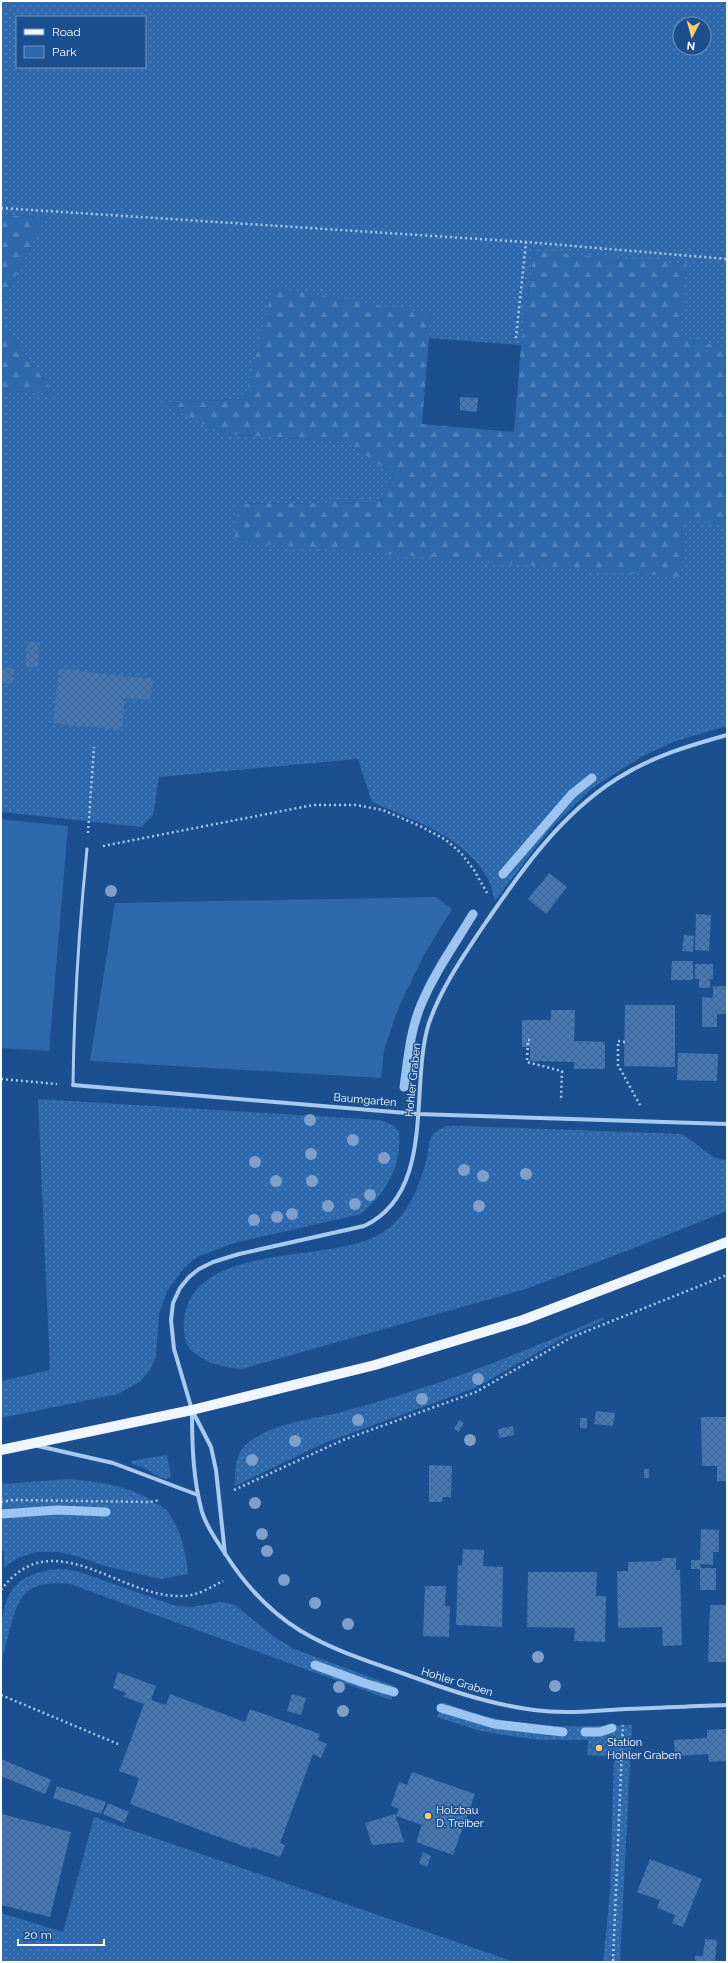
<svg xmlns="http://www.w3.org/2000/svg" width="728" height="1963" font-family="Raleway,sans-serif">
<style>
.grass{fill:url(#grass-dots);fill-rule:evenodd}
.forest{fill:url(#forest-firs)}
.green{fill:#2e69ad}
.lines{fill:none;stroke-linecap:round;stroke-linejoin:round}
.stream{stroke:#9cc4f0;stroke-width:9}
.building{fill:url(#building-cross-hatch)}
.path{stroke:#a9c9ee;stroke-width:2.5;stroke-dasharray:2 3;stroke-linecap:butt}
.lane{stroke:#a9c9ee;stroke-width:3}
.street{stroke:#a9c9ee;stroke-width:4}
.primary{stroke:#f0f6ff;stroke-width:10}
.tree{fill:#7ea0ca}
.poi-dot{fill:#ffd166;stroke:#1b4f8f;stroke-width:1.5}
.labels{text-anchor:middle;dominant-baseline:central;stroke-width:3;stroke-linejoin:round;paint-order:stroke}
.street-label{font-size:11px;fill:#fff;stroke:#1b4f8f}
.poi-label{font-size:11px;fill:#fff;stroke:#1b4f8f;text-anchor:start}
</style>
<defs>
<pattern id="grass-dots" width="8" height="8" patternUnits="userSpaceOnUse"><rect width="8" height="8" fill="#2e69ad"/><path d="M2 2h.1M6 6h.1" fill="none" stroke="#4d80b9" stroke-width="1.8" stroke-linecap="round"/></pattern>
<pattern id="forest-firs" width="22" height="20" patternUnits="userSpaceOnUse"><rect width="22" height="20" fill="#2e69ad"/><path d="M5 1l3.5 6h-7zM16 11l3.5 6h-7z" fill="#4d80b9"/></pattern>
<pattern id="building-cross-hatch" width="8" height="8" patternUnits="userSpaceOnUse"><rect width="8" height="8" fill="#4478b7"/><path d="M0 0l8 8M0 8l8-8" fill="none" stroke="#486282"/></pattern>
</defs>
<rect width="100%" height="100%" fill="#1b4f8f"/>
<g class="grass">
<path d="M 1,1 L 727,1 L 727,348 L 679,337 L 534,251 L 521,345 L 429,338 L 431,314 L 245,399 L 161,403 L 225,434 L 347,442 L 394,475 L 380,502 L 239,504 L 680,577 L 686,520 L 727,524 L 727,726 L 673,742 L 641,757 L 591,789 L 550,829 L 495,901 C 493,895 492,888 490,883 C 468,837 414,821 372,802 L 358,759 L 159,777 L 153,815 L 142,827 L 1,812 L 1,390 L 55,394 L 1,323 L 1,304 L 45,217 L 1,215 ZM 17,17 L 145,17 L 145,67 L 17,67 ZM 680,24 L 704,24 L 704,48 L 680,48 Z"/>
<path d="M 38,1099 L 380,1120 L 393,1125 L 399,1131 C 402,1166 387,1192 361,1214 L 234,1243 L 197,1257 L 184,1268 L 167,1291 L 159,1314 L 156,1356 L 151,1368 L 141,1381 L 118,1394 L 1,1418 L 1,1381 L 50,1370 Z"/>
<path d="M 446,1126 L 464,1126 L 681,1134 C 698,1142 707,1159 727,1160 L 727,1211 L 629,1250 L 526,1289 L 242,1369 C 223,1367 207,1364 192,1351 C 184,1345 183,1329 184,1319 C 194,1241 327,1264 378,1235 C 406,1220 418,1191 426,1161 C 428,1154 428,1144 431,1137 C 434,1132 441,1129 446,1126 Z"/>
<path d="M 604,1317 L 604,1320 L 565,1337 L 475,1388 L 324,1443 L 235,1486 C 235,1469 235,1453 249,1442 C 274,1423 309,1420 338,1413 C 360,1407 381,1401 403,1394 C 472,1373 537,1346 604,1317 Z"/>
<path d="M 167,1455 L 171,1477 C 160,1482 156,1474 148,1470 C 143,1467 137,1466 132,1464 L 131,1461 Z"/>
<path d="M 69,1479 C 99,1482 128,1485 154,1502 C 160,1505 167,1509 170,1515 C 182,1533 186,1554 188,1574 L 161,1579 L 105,1566 L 80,1557 L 58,1552 L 36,1552 L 18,1558 L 4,1567 L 4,1552 L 1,1549 L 1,1484 Z"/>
<path d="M 60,1569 L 77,1571 L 176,1606 L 192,1607 L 221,1602 L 235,1605 L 273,1636 L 294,1649 L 397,1687 L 391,1700 L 70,1584 C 21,1579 18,1599 7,1640 C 5,1646 4,1655 1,1660 C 1,1611 0,1573 60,1569 Z"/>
<path d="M 443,1702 C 462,1709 482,1716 502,1720 C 544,1729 589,1726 632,1725 L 620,1962 L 603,1962 L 610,1894 L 614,1757 L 587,1755 L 588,1740 L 541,1740 L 497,1734 L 477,1730 L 437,1717 Z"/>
<polygon points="94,1817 514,1962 1,1962 1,1913 63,1932"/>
</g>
<g class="forest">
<polygon points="1,215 45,217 1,304"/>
<polygon points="534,251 687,264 679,337 727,348 727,524 686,521 680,577 234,542 239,504 380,502 394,475 347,442 224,434 160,403 245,399 273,287 431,314 422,424 514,432 521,345"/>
<polygon points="1,323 55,394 1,390"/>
</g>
<g class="green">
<polygon points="1,819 68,826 49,1051 1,1048"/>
<polygon points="436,897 452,909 424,955 400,1004 384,1050 381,1078 90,1061 115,903"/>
</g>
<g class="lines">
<g class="stream">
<polyline points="503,874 572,794 592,778"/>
<path d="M 404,1087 C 408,1059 410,1031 421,1005 C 434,973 455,944 473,914"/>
<polyline points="1,1514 58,1510 106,1512"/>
<polyline points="315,1665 364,1683 394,1692"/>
<polyline points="441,1708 494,1724 563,1732"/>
<polyline points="585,1732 600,1732 612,1728"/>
</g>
</g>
<g class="building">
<polygon points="460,397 478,398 477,412 460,410"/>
<polygon points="28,642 40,643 38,667 25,667"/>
<polygon points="1,667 14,668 12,684 1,683"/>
<polygon points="59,669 153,679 150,700 125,698 122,730 53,723"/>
<polygon points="549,873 567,887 546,914 528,899"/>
<polygon points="696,914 711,915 709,951 695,950"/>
<polygon points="684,935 694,936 693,952 682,951"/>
<polygon points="672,961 693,961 693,980 671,980"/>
<polygon points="695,964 713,964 713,979 710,979 710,988 699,988 699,979 695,979"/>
<polygon points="713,986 727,986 727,1014 717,1014 717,1027 702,1027 702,997 713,998"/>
<polygon points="625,1005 675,1005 675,1067 624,1066"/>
<polygon points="551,1010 575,1010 574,1041 605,1042 605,1069 574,1069 574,1062 530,1061 530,1047 522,1047 522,1020 551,1020"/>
<polygon points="678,1053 718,1054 717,1081 677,1080"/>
<polygon points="596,1411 615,1413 613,1426 594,1424"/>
<polygon points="701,1417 727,1417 727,1481 717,1481 717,1466 702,1466"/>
<rect x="580" y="1418" width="7" height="10"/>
<polygon points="459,1420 464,1423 459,1432 454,1429"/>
<polygon points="513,1426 514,1435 499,1438 498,1429"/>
<polygon points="429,1465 452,1466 451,1497 443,1497 442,1502 429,1502"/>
<rect x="644" y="1469" width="5" height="9"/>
<polygon points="701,1529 719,1530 719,1552 713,1552 713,1565 700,1564 701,1568 716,1568 716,1590 700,1590 700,1569 691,1569 691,1560 700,1560"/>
<polygon points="463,1549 484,1550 483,1566 503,1567 502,1627 456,1625 458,1565 462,1566"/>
<polygon points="662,1558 676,1558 676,1570 680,1570 682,1645 663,1646 662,1627 618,1628 617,1571 628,1571 628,1562 662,1561"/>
<polygon points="528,1572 597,1572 596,1596 606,1596 605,1642 574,1641 575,1628 527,1627"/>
<polygon points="425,1586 446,1586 445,1606 450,1606 449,1637 423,1636"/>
<polygon points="710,1605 727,1605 727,1662 708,1662"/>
<polygon points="118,1672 156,1686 151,1700 166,1705 170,1694 245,1722 250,1709 320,1734 318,1740 327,1744 321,1758 313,1754 280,1843 285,1845 280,1857 252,1847 251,1849 130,1804 139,1778 119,1771 144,1704 124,1697 126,1693 113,1688"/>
<polygon points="292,1694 306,1698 301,1715 287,1711"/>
<polygon points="727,1729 727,1761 709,1762 708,1754 675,1756 674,1740 707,1738 707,1730"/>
<rect x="594" y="1744" width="10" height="8"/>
<polygon points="1,1759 51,1780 45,1794 1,1776"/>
<polygon points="412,1772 475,1794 453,1855 416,1842 422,1825 396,1816 399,1809 391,1806 399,1782 407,1785"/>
<polygon points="57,1786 106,1802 101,1814 53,1798"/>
<polygon points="108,1803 129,1812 124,1823 103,1814"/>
<polygon points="2,1814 71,1832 50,1917 1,1905"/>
<polygon points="395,1814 404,1842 372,1845 365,1823"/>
<polygon points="423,1852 431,1856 427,1867 419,1863"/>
<polygon points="650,1859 702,1879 683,1927 672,1923 675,1915 657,1908 660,1900 637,1892"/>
<polygon points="705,1939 717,1940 715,1962 695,1962 695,1956 703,1956"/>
</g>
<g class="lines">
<g class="path">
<polyline points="1,208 526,242 727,259"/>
<polyline points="516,338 526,242"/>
<polyline points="88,833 94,747"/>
<polyline points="103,846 313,805 356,805 383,810 422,827 446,840 461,853 474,870 487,893"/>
<polyline points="530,1040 528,1040 527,1062 562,1071 561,1101"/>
<polyline points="625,1042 618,1041 618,1065 640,1105"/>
<polyline points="1,1079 57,1084"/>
<polyline points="234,1490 343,1440 476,1392 572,1337 727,1275"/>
<polyline points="1,1502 13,1500 150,1502 160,1500"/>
<path d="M 1,1590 C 53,1520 120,1599 183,1596 C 197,1596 211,1587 223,1581"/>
<polyline points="1,1695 118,1744"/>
<polyline points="613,1961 623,1725"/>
</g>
<path class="lane" d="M 73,1085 C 74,1006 79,928 87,849"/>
<g class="street">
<polyline points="73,1085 418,1114 727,1124"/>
<path d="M 192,1411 C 192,1445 193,1479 202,1512 C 207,1528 217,1541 226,1555 C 273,1628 320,1645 399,1672 C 443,1688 487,1704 534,1710 C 564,1714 595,1711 625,1709 C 659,1708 693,1706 727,1705"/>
<polyline points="38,1446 113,1463 198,1495"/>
<path d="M 225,1554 L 216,1470 L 211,1447 L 192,1410 L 174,1349 L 171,1320 L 173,1303 L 180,1288 L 189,1277 L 199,1269 L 213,1262 L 239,1254 L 364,1226 C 437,1192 409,1085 429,1023 C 441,989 460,961 480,931 C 518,875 559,815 618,778 C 653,756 688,746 727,735"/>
</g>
<polyline class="primary" points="1,1450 192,1410 375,1365 523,1320 727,1242"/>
</g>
<g class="tree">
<circle cx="111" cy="891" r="6"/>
<circle cx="310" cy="1120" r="6"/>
<circle cx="353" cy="1140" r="6"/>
<circle cx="311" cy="1154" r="6"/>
<circle cx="384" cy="1158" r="6"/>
<circle cx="255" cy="1162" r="6"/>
<circle cx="464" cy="1170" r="6"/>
<circle cx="526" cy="1174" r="6"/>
<circle cx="483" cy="1176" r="6"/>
<circle cx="276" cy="1181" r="6"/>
<circle cx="312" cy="1181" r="6"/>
<circle cx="370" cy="1195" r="6"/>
<circle cx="355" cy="1204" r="6"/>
<circle cx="328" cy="1206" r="6"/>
<circle cx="479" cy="1206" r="6"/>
<circle cx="292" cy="1214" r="6"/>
<circle cx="277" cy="1217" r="6"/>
<circle cx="254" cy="1220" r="6"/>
<circle cx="478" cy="1379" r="6"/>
<circle cx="422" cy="1399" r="6"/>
<circle cx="358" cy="1420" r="6"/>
<circle cx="470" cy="1440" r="6"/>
<circle cx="295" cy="1441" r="6"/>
<circle cx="252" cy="1460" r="6"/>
<circle cx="255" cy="1503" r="6"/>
<circle cx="262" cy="1534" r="6"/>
<circle cx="267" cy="1551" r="6"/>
<circle cx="284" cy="1580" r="6"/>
<circle cx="315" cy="1603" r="6"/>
<circle cx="348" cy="1624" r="6"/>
<circle cx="538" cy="1657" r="6"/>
<circle cx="555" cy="1686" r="6"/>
<circle cx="339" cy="1687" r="6"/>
<circle cx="343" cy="1711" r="6"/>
</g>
<g class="poi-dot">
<circle cx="599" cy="1748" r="4"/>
<circle cx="428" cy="1816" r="4"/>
</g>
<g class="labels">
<g class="street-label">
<text transform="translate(413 1080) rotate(-84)">Hohler Graben</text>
<text transform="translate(365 1100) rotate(5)">Baumgarten</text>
<text transform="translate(457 1682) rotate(17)">Hohler Graben</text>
</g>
<g class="poi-label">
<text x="607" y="1742">Station<tspan x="607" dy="13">Hohler Graben</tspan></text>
<text x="436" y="1810">Holzbau<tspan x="436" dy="13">D. Treiber</tspan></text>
</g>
</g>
<rect width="728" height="1963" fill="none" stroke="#ffffff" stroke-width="4"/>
<rect x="16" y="16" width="130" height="52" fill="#1b4f8f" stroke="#7695bc"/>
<rect x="24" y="29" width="20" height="6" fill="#f0f6ff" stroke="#7695bc"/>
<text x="52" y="36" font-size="12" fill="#ffffff">Road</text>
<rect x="24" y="46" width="20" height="12" fill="#2e69ad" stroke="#7695bc"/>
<text x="52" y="56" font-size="12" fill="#ffffff">Park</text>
<g transform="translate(692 36) rotate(186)"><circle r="19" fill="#1b4f8f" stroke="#7695bc"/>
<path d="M0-3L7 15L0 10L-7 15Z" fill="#ffd166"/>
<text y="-6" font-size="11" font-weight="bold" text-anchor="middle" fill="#ffffff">N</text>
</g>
<path d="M18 1939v6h86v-6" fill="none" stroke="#ffffff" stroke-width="2"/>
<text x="24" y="1939" font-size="12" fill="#ffffff" stroke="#1b4f8f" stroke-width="3" paint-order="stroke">20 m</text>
</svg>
